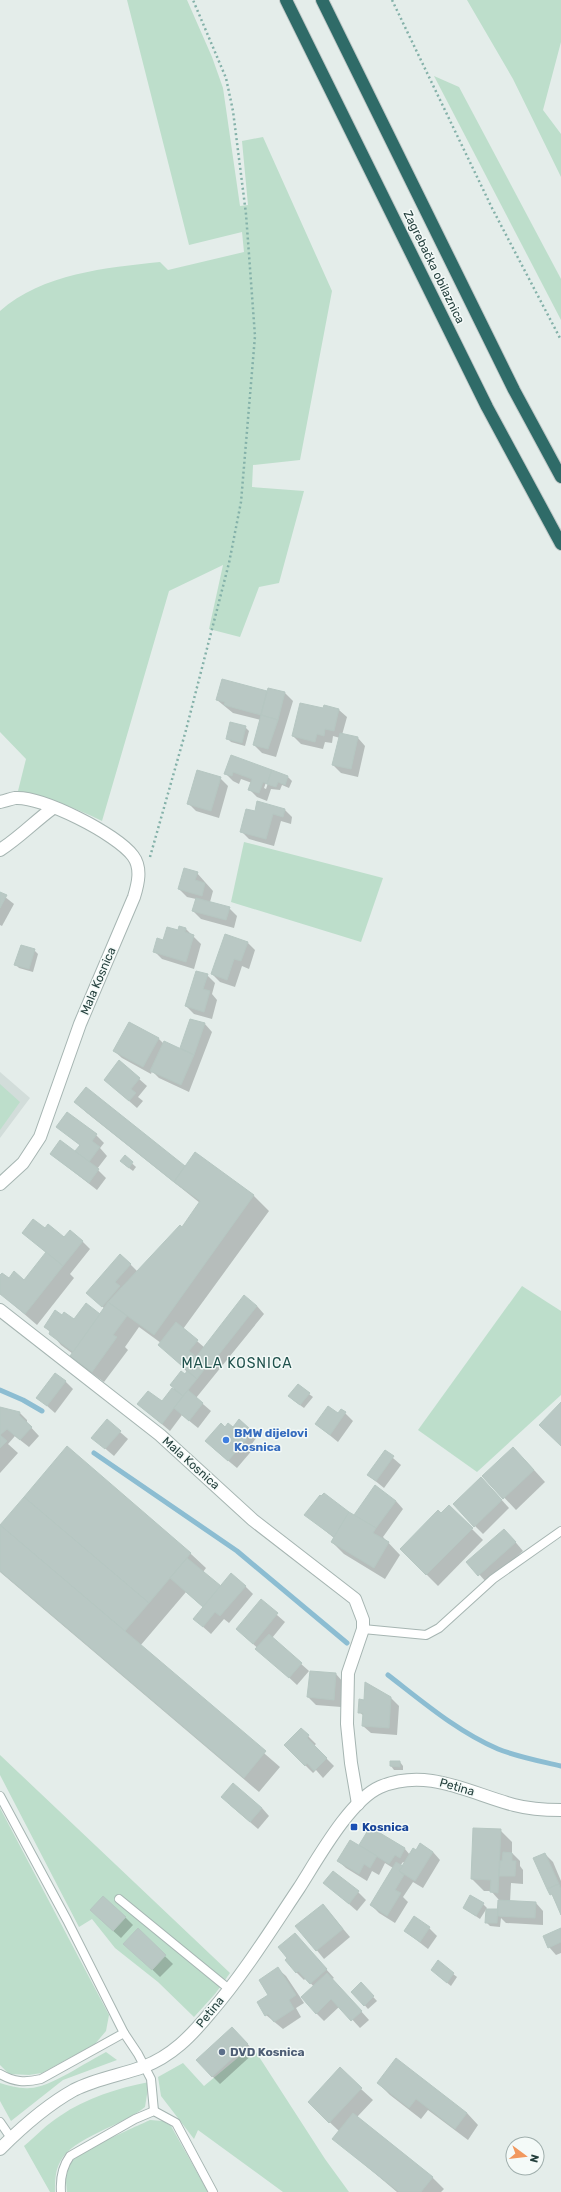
<svg xmlns="http://www.w3.org/2000/svg" width="561" height="2192" font-family="Rubik,sans-serif">
<style>
.built{fill:#d2ddda}
.green{fill:#bddecb}
.shadow{fill:#0003;fill-rule:evenodd}
.lines{fill:none;stroke-linecap:round;stroke-linejoin:round}
.stream{stroke:#8cbdd2;stroke-width:5}
.building{fill:#b9c8c4;stroke:#b6c7c2}
.service-casing{stroke:#a6b5b2;stroke-width:10}
.minor-casing{stroke:#a6b5b2;stroke-width:14}
.tertiary-casing{stroke:#a6b5b2;stroke-width:14}
.motorway-casing{stroke:#c1c9c8;stroke-width:14}
.path{stroke:#84b1a9;stroke-width:2.5;stroke-dasharray:2 3;stroke-linecap:butt}
.service{stroke:#fff;stroke-width:8}
.minor{stroke:#fff;stroke-width:12}
.tertiary{stroke:#fff;stroke-width:12}
.motorway{stroke:#2f6b68;stroke-width:12}
.shop-dot{fill:#3f7fe0;stroke:#f4faf8;stroke-width:1.5}
.transit-dot{fill:#1a4fb4;stroke:#f4faf8;stroke-width:1.5}
.service-dot{fill:#5c6f8a;stroke:#f4faf8;stroke-width:1.5}
.labels{text-anchor:middle;dominant-baseline:central;stroke-width:3;stroke-linejoin:round;paint-order:stroke}
.street-label{font-size:12px;fill:#233f3c;stroke:#f4faf8}
.shop-label{font-size:12px;font-weight:bold;fill:#366cbe;stroke:#f4faf8;text-anchor:start}
.transit-label{font-size:12px;font-weight:bold;fill:#164399;stroke:#f4faf8;text-anchor:start}
.service-label{font-size:12px;font-weight:bold;fill:#4e5e75;stroke:#f4faf8;text-anchor:start}
.quarter-label{font-size:14px;letter-spacing:1px;fill:#1f514c;stroke:#f4faf8}
</style>
<rect width="100%" height="100%" fill="#e4edea"/>
<polygon class="built" points="0,1072 30,1098 0,1138"/>
<g class="green">
<path d="M 127,0 L 187,0 L 212,57 L 223,88 L 240,206 L 248,205 L 242,141 L 263,137 L 332,291 L 300,460 L 253,465 L 252,487 L 304,491 L 279,583 L 259,587 L 240,637 L 209,629 L 223,565 L 169,591 L 102,821 C 74,807 48,798 18,791 L 26,759 L 0,732 L 0,311 C 43,273 106,268 160,262 L 168,270 L 244,252 L 242,232 L 189,245 Z"/>
<polygon points="467,0 561,0 561,42 543,110 561,134 561,177 513,79"/>
<polygon points="434,76 459,87 561,279 561,320"/>
<polygon points="244,842 383,878 361,942 231,902"/>
<polygon points="0,1084 20,1102 0,1130"/>
<polygon points="522,1286 561,1311 561,1395 477,1472 418,1430"/>
<polygon points="0,1755 230,1973 215,1994 194,2017 158,1982 115,1948 92,1919 79,1927 0,1775"/>
<polygon points="0,1808 109,2015 106,2031 95,2044 42,2073 29,2075 9,2074 0,2065"/>
<polygon points="252,2046 325,2159 349,2192 283,2192 198,2130 194,2139 161,2096 158,2077 183,2063 204,2086"/>
<path d="M 106,2052 L 117,2060 L 63,2080 L 11,2121 L 0,2101 L 0,2083 C 10,2086 20,2089 30,2088 C 49,2088 88,2061 106,2052 Z"/>
<path d="M 149,2082 L 145,2107 C 124,2125 71,2138 60,2162 C 55,2171 55,2182 55,2192 L 50,2192 L 24,2146 C 36,2136 47,2124 60,2116 C 86,2098 118,2088 149,2082 Z"/>
<path d="M 150,2120 L 163,2121 L 171,2126 L 208,2192 L 67,2192 C 66,2183 65,2173 69,2165 C 76,2152 135,2127 150,2120 Z"/>
</g>
<g class="shadow">
<polygon points="223,680 268,692 269,689 285,693 293,701 276,757 262,753 254,745 261,720 233,713 217,700"/>
<polygon points="324,709 339,710 347,717 342,735 358,738 365,746 358,777 341,773 333,765 340,738 333,736 332,743 325,742 323,749 301,744 293,736"/>
<polygon points="245,727 249,731 245,746 231,742 227,738"/>
<path d="M 231,757 L 288,777 L 292,781 L 289,788 L 282,785 L 280,790 L 271,789 L 267,801 L 257,797 L 249,789 L 252,783 L 241,779 L 239,784 L 233,781 L 225,773 ZM 269,774 L 271,774 L 266,789 L 264,788 Z"/>
<polygon points="220,778 228,786 219,818 196,811 188,803"/>
<polygon points="285,810 292,817 291,824 281,821 274,846 249,839 241,831 255,813"/>
<polygon points="197,873 213,891 210,902 229,908 237,916 234,928 201,919 193,911 196,899 187,897 179,889"/>
<polygon points="0,893 14,904 2,926 0,925"/>
<polygon points="180,927 186,929 201,944 194,969 162,959 154,951 164,941 178,931"/>
<polygon points="248,943 255,950 249,969 242,966 235,987 220,982 212,974"/>
<polygon points="34,950 38,954 33,972 19,968 16,965"/>
<polygon points="207,975 215,983 212,994 217,1000 212,1019 194,1014 186,1006"/>
<polygon points="191,1020 205,1024 212,1032 189,1092 159,1078 152,1071 151,1074 122,1058 114,1051 158,1038 164,1044 181,1050"/>
<polygon points="120,1062 147,1086 138,1097 143,1101 137,1108 105,1080"/>
<polygon points="86,1088 185,1168 195,1154 254,1196 269,1211 183,1329 205,1348 257,1306 264,1314 196,1398 211,1411 198,1428 182,1415 170,1431 138,1404 162,1403 187,1372 161,1343 139,1327 125,1347 128,1350 104,1382 83,1367 71,1356 73,1354 61,1345 45,1326 63,1316 74,1321 101,1315 105,1309 95,1300 130,1264 138,1272 182,1228 200,1203 87,1113 75,1102"/>
<polygon points="58,1126 96,1135 104,1143 100,1148 107,1156 97,1169 106,1178 97,1190 51,1154 75,1153 81,1146"/>
<polygon points="125,1157 136,1167 133,1171 125,1165"/>
<polygon points="45,1230 64,1239 82,1241 90,1249 70,1274 74,1278 37,1325 0,1293 0,1276 24,1281 47,1253 23,1233"/>
<polygon points="65,1381 73,1389 55,1413 38,1398"/>
<polygon points="309,1394 313,1397 304,1408 293,1400"/>
<polygon points="0,1408 20,1413 27,1420 27,1423 39,1436 29,1447 15,1436 8,1444 18,1453 0,1473"/>
<polygon points="342,1410 353,1421 338,1442 316,1424 338,1415"/>
<polygon points="239,1421 257,1437 251,1445 254,1448 237,1468 214,1449 225,1428 233,1428"/>
<polygon points="120,1432 128,1439 114,1456 101,1445"/>
<polygon points="67,1448 191,1554 206,1568 203,1572 221,1588 245,1586 253,1594 229,1623 224,1619 211,1634 202,1626 204,1608 186,1592 140,1646 280,1767 259,1792 0,1572 0,1527"/>
<polygon points="385,1451 401,1465 384,1488 368,1475"/>
<polygon points="525,1460 545,1482 516,1510 484,1476"/>
<polygon points="489,1486 509,1508 483,1534 475,1526"/>
<polygon points="396,1501 403,1509 383,1537 400,1555 385,1579 344,1554 332,1542 334,1538 306,1515 354,1516"/>
<polygon points="449,1506 483,1540 438,1586 401,1549"/>
<polygon points="512,1538 523,1551 487,1583 468,1562"/>
<polygon points="261,1601 285,1622 272,1638 309,1671 297,1685 237,1629"/>
<polygon points="336,1674 343,1682 341,1707 316,1705 308,1697"/>
<polygon points="391,1698 399,1706 397,1735 371,1733 363,1726 364,1716 359,1712"/>
<polygon points="301,1729 316,1744 314,1746 334,1766 323,1778 316,1770 313,1773 285,1745"/>
<polygon points="400,1762 403,1766 403,1770 394,1770 391,1766"/>
<polygon points="230,1805 262,1808 269,1816 258,1829"/>
<path d="M 370,1829 L 405,1849 L 410,1855 L 416,1851 L 433,1852 L 440,1860 L 423,1888 L 413,1882 L 403,1897 L 408,1902 L 395,1923 L 379,1913 L 371,1905 L 393,1868 L 385,1863 L 379,1875 L 372,1871 L 367,1881 L 346,1868 L 338,1861 L 360,1847 ZM 403,1862 L 405,1863 L 403,1867 L 400,1866 Z"/>
<polygon points="474,1829 500,1830 512,1842 512,1853 520,1861 520,1866 523,1870 523,1884 511,1883 510,1902 536,1903 543,1911 543,1925 506,1923 501,1918 500,1927 490,1926 486,1922 499,1910 499,1900 491,1891 484,1891 472,1879"/>
<polygon points="545,1854 553,1862 561,1881 561,1914 535,1858"/>
<polygon points="333,1890 358,1892 366,1900 357,1911"/>
<polygon points="483,1904 487,1908 480,1919 464,1908"/>
<polygon points="323,1905 350,1937 324,1959 297,1926"/>
<polygon points="125,1917 133,1925 121,1938 99,1918"/>
<polygon points="429,1928 437,1936 428,1949 405,1931"/>
<polygon points="561,1929 561,1953 556,1955 549,1947"/>
<polygon points="138,1930 173,1964 160,1977 133,1951"/>
<polygon points="295,1934 334,1978 332,1979 369,2020 360,2028 340,2006 324,2021 316,2013 314,1987 306,1978 304,1980 296,1972 289,1958"/>
<polygon points="438,1962 457,1977 451,1986 436,1974"/>
<polygon points="278,1969 286,1976 304,2003 296,2008 301,2017 283,2029 266,2015 270,1995"/>
<polygon points="361,1984 377,2001 368,2009 353,1992"/>
<polygon points="240,2036 255,2052 220,2084 212,2076"/>
<polygon points="378,2083 467,2113 478,2125 468,2140 428,2110 421,2119 390,2095"/>
<polygon points="361,2089 373,2100 357,2117 432,2177 444,2189 441,2192 397,2192 334,2139 339,2131 321,2114"/>
</g>
<g class="lines">
<g class="stream">
<polyline points="0,1390 23,1400 42,1411"/>
<polyline points="94,1453 237,1551 347,1643"/>
<path d="M 388,1675 C 423,1702 458,1732 498,1749 C 518,1757 540,1761 561,1766"/>
</g>
</g>
<g class="building">
<polygon points="222,679 267,691 261,715 224,705 225,702 216,700"/>
<polygon points="268,688 285,692 278,720 261,715"/>
<polygon points="300,703 323,708 324,705 339,709 334,731 325,729 324,736 317,734 315,742 292,736"/>
<polygon points="261,715 278,720 268,749 253,745"/>
<polygon points="230,722 246,726 242,743 226,739"/>
<polygon points="340,733 358,737 351,769 332,765"/>
<polygon points="231,755 272,770 267,784 263,782 259,793 248,790 252,779 233,772 232,776 224,774"/>
<polygon points="197,770 221,777 211,811 187,804"/>
<polygon points="272,770 288,776 285,785 278,782 276,787 267,784"/>
<polygon points="257,801 285,809 283,817 273,814 266,839 240,832 246,809 255,811"/>
<polygon points="184,868 198,872 195,880 205,883 202,896 178,889"/>
<polygon points="0,892 7,895 0,908"/>
<polygon points="196,898 230,907 226,920 192,911"/>
<polygon points="179,926 186,928 185,932 194,935 186,962 153,952 157,938 163,940 167,927 178,930"/>
<polygon points="225,934 248,942 241,961 234,959 227,980 211,974"/>
<polygon points="21,945 35,949 29,969 14,965"/>
<polygon points="196,971 208,974 203,989 210,991 204,1012 185,1006"/>
<polygon points="190,1019 205,1023 194,1055 180,1048"/>
<polygon points="129,1022 159,1038 143,1067 113,1051"/>
<polygon points="164,1041 194,1055 181,1085 150,1071"/>
<polygon points="119,1060 140,1078 131,1089 136,1093 129,1101 104,1080"/>
<polygon points="86,1087 185,1166 174,1182 74,1102"/>
<polygon points="67,1112 97,1134 92,1141 100,1147 89,1162 75,1151 80,1145 56,1127"/>
<polygon points="60,1140 99,1169 89,1183 50,1154"/>
<polygon points="195,1152 254,1195 154,1335 108,1302 180,1225 182,1227 200,1201 174,1182"/>
<polygon points="125,1155 133,1162 129,1168 120,1161"/>
<polygon points="33,1219 45,1228 48,1224 64,1237 70,1230 83,1241 63,1266 22,1233"/>
<polygon points="46,1252 63,1266 25,1314 0,1294 0,1275 2,1273 9,1278 14,1271 24,1280"/>
<polygon points="120,1254 131,1264 115,1282 120,1286 102,1307 86,1293"/>
<polygon points="244,1295 257,1306 209,1367 196,1357"/>
<polygon points="108,1302 127,1316 113,1335 117,1337 92,1372 70,1356"/>
<polygon points="86,1303 100,1314 73,1352 49,1334 50,1331 44,1327 55,1310 62,1315 64,1312 74,1319"/>
<polygon points="176,1322 198,1340 189,1351 207,1366 197,1379 158,1345"/>
<polygon points="181,1371 185,1374 187,1371 197,1379 183,1396 170,1385"/>
<polygon points="55,1373 66,1381 47,1406 36,1398"/>
<polygon points="298,1384 310,1393 300,1405 288,1396"/>
<polygon points="172,1388 183,1396 162,1424 137,1404 148,1391 162,1401"/>
<polygon points="188,1390 203,1403 189,1421 174,1408"/>
<polygon points="561,1402 561,1446 539,1425"/>
<polygon points="328,1406 338,1413 341,1409 346,1412 330,1435 315,1424"/>
<polygon points="0,1407 20,1412 19,1415 32,1427 20,1440 7,1429 0,1435"/>
<polygon points="107,1419 121,1431 105,1449 91,1438"/>
<polygon points="239,1419 250,1429 244,1436 247,1439 228,1461 205,1441 221,1423 225,1427 228,1423 233,1427"/>
<polygon points="0,1435 7,1441 0,1448"/>
<polygon points="67,1446 191,1553 149,1603 24,1497"/>
<polygon points="513,1447 534,1470 503,1499 482,1476"/>
<polygon points="385,1450 394,1456 376,1481 367,1475"/>
<polygon points="481,1477 502,1500 474,1527 453,1504"/>
<polygon points="375,1485 396,1501 376,1528 354,1515"/>
<polygon points="324,1493 349,1512 334,1537 304,1515 320,1495 321,1496"/>
<polygon points="24,1497 149,1603 125,1631 0,1525"/>
<polygon points="449,1505 473,1528 426,1575 400,1549 438,1510 441,1513"/>
<polygon points="349,1512 376,1528 373,1533 389,1542 374,1568 331,1542"/>
<polygon points="0,1525 266,1751 244,1778 0,1571"/>
<polygon points="504,1529 516,1542 478,1576 466,1562"/>
<polygon points="187,1558 221,1586 203,1607 170,1578"/>
<polygon points="231,1573 246,1586 220,1616 215,1612 203,1627 193,1619"/>
<polygon points="261,1599 278,1613 253,1644 236,1629"/>
<polygon points="269,1634 302,1663 289,1678 255,1649"/>
<polygon points="310,1671 336,1673 334,1700 307,1697"/>
<polygon points="365,1682 391,1697 389,1728 362,1726 363,1713 358,1713 359,1699 364,1700"/>
<polygon points="301,1728 309,1735 307,1738 327,1758 314,1771 307,1763 305,1766 284,1745"/>
<polygon points="390,1761 400,1761 400,1767 390,1766"/>
<polygon points="233,1783 262,1808 250,1822 221,1797"/>
<polygon points="370,1827 405,1848 400,1858 395,1855 389,1864 359,1845"/>
<polygon points="473,1828 501,1829 498,1893 490,1892 491,1880 471,1879"/>
<polygon points="350,1840 377,1856 370,1868 364,1864 359,1874 337,1861"/>
<polygon points="420,1843 433,1852 415,1881 399,1871 413,1848 416,1850"/>
<polygon points="503,1852 512,1853 512,1861 516,1861 515,1876 499,1876 500,1861 502,1861"/>
<polygon points="545,1853 559,1884 547,1889 533,1858"/>
<polygon points="396,1862 403,1866 399,1871 404,1875 395,1890 401,1893 387,1916 370,1905"/>
<polygon points="333,1871 359,1891 349,1904 323,1883"/>
<polygon points="559,1884 561,1890 561,1915 552,1894 550,1895 547,1889"/>
<polygon points="470,1895 484,1903 476,1916 463,1908"/>
<polygon points="103,1896 126,1917 113,1931 90,1910"/>
<polygon points="498,1900 536,1902 535,1918 497,1916"/>
<polygon points="323,1904 343,1929 316,1951 295,1926"/>
<polygon points="486,1909 498,1909 497,1923 485,1923"/>
<polygon points="414,1916 430,1927 420,1942 404,1931"/>
<polygon points="138,1928 166,1955 152,1970 123,1944"/>
<polygon points="561,1928 561,1942 548,1948 543,1936"/>
<polygon points="295,1933 327,1969 310,1984 298,1971 296,1973 285,1960 287,1958 278,1947"/>
<polygon points="438,1960 454,1973 447,1983 431,1970"/>
<polygon points="278,1967 296,1995 289,2000 294,2009 274,2022 268,2014 265,2016 257,2002 268,1995 259,1980"/>
<polygon points="327,1973 362,2011 351,2021 331,1999 316,2014 301,1997"/>
<polygon points="361,1982 374,1996 364,2006 351,1992"/>
<polygon points="232,2027 248,2044 212,2077 196,2060"/>
<polygon points="396,2058 467,2113 455,2129 416,2099 409,2108 377,2083"/>
<polygon points="340,2067 362,2088 329,2123 308,2102"/>
<polygon points="353,2113 433,2177 421,2192 399,2192 332,2139"/>
</g>
<g class="lines">
<g class="service-casing">
<g id="service">
<polyline points="363,1629 426,1635 439,1628 493,1579 561,1531"/>
<path d="M 0,1796 L 67,1920 L 124,2033 L 41,2079 C 25,2083 14,2082 0,2074"/>
<polyline points="119,1899 229,1989"/>
<polyline points="124,2033 138,2054 151,2079 154,2111"/>
<polyline points="0,2122 11,2138"/>
<path d="M 61,2192 C 60,2178 62,2167 70,2156 L 135,2119 L 154,2111 L 176,2123 L 213,2192"/>
</g>
</g>
<g class="minor-casing">
<g id="minor">
<path d="M 0,802 C 5,801 10,799 15,798 C 42,796 117,834 133,856 C 142,868 138,884 134,897 L 80,1024 L 40,1137 L 23,1163 L 0,1184"/>
<path d="M 0,850 C 19,838 35,821 53,808"/>
<polyline points="0,1310 160,1435 253,1520 355,1599 363,1620 363,1629 348,1673 347,1724 351,1763 358,1804"/>
</g>
</g>
<g class="tertiary-casing">
<path id="tertiary" d="M 0,2149 C 21,2128 47,2105 74,2090 C 95,2079 121,2075 143,2067 C 172,2056 191,2036 210,2013 C 243,1975 271,1930 299,1888 C 317,1860 350,1800 380,1787 C 427,1767 469,1793 514,1805 C 529,1809 545,1810 561,1810"/>
</g>
<g class="motorway-casing">
<g id="motorway">
<polyline points="286,0 487,407 561,544"/>
<polyline points="322,0 514,390 561,477"/>
</g>
</g>
<g class="path">
<polyline points="392,0 492,208 561,340"/>
<polyline points="150,857 186,730 229,563 241,502 255,336 246,214 233,111 226,78 193,0"/>
</g>
<use href="#service" class="service"/>
<use href="#minor" class="minor"/>
<use href="#tertiary" class="tertiary"/>
<use href="#motorway" class="motorway"/>
</g>
<circle class="shop-dot" cx="226" cy="1440" r="4"/>
<rect class="transit-dot" x="350" y="1823" width="8" height="8" rx="2"/>
<circle class="service-dot" cx="222" cy="2052" r="4"/>
<g class="labels">
<g class="street-label">
<text transform="translate(434 267) rotate(64)">Zagrebačka obilaznica</text>
<text transform="translate(98 981) rotate(-67)">Mala Kosnica</text>
<text transform="translate(191 1463) rotate(42)">Mala Kosnica</text>
<text transform="translate(457 1787) rotate(16)">Petina</text>
<text transform="translate(210 2012) rotate(-51)">Petina</text>
</g>
<g class="shop-label">
<text x="234" y="1433">BMW dijelovi<tspan x="234" dy="14">Kosnica</tspan></text>
</g>
<g class="transit-label">
<text x="362" y="1827">Kosnica</text>
</g>
<g class="service-label">
<text x="230" y="2052">DVD Kosnica</text>
</g>
<g class="quarter-label">
<text x="237" y="1363">MALA KOSNICA</text>
</g>
</g>
<g transform="translate(525 2156) rotate(105)"><circle r="19" fill="#f4faf8" stroke="#a0afad"/>
<path d="M0-3L7 15L0 10L-7 15Z" fill="#f1985e"/>
<text y="-6" font-size="11" font-weight="bold" text-anchor="middle" fill="#233f3c">N</text>
</g>
</svg>
